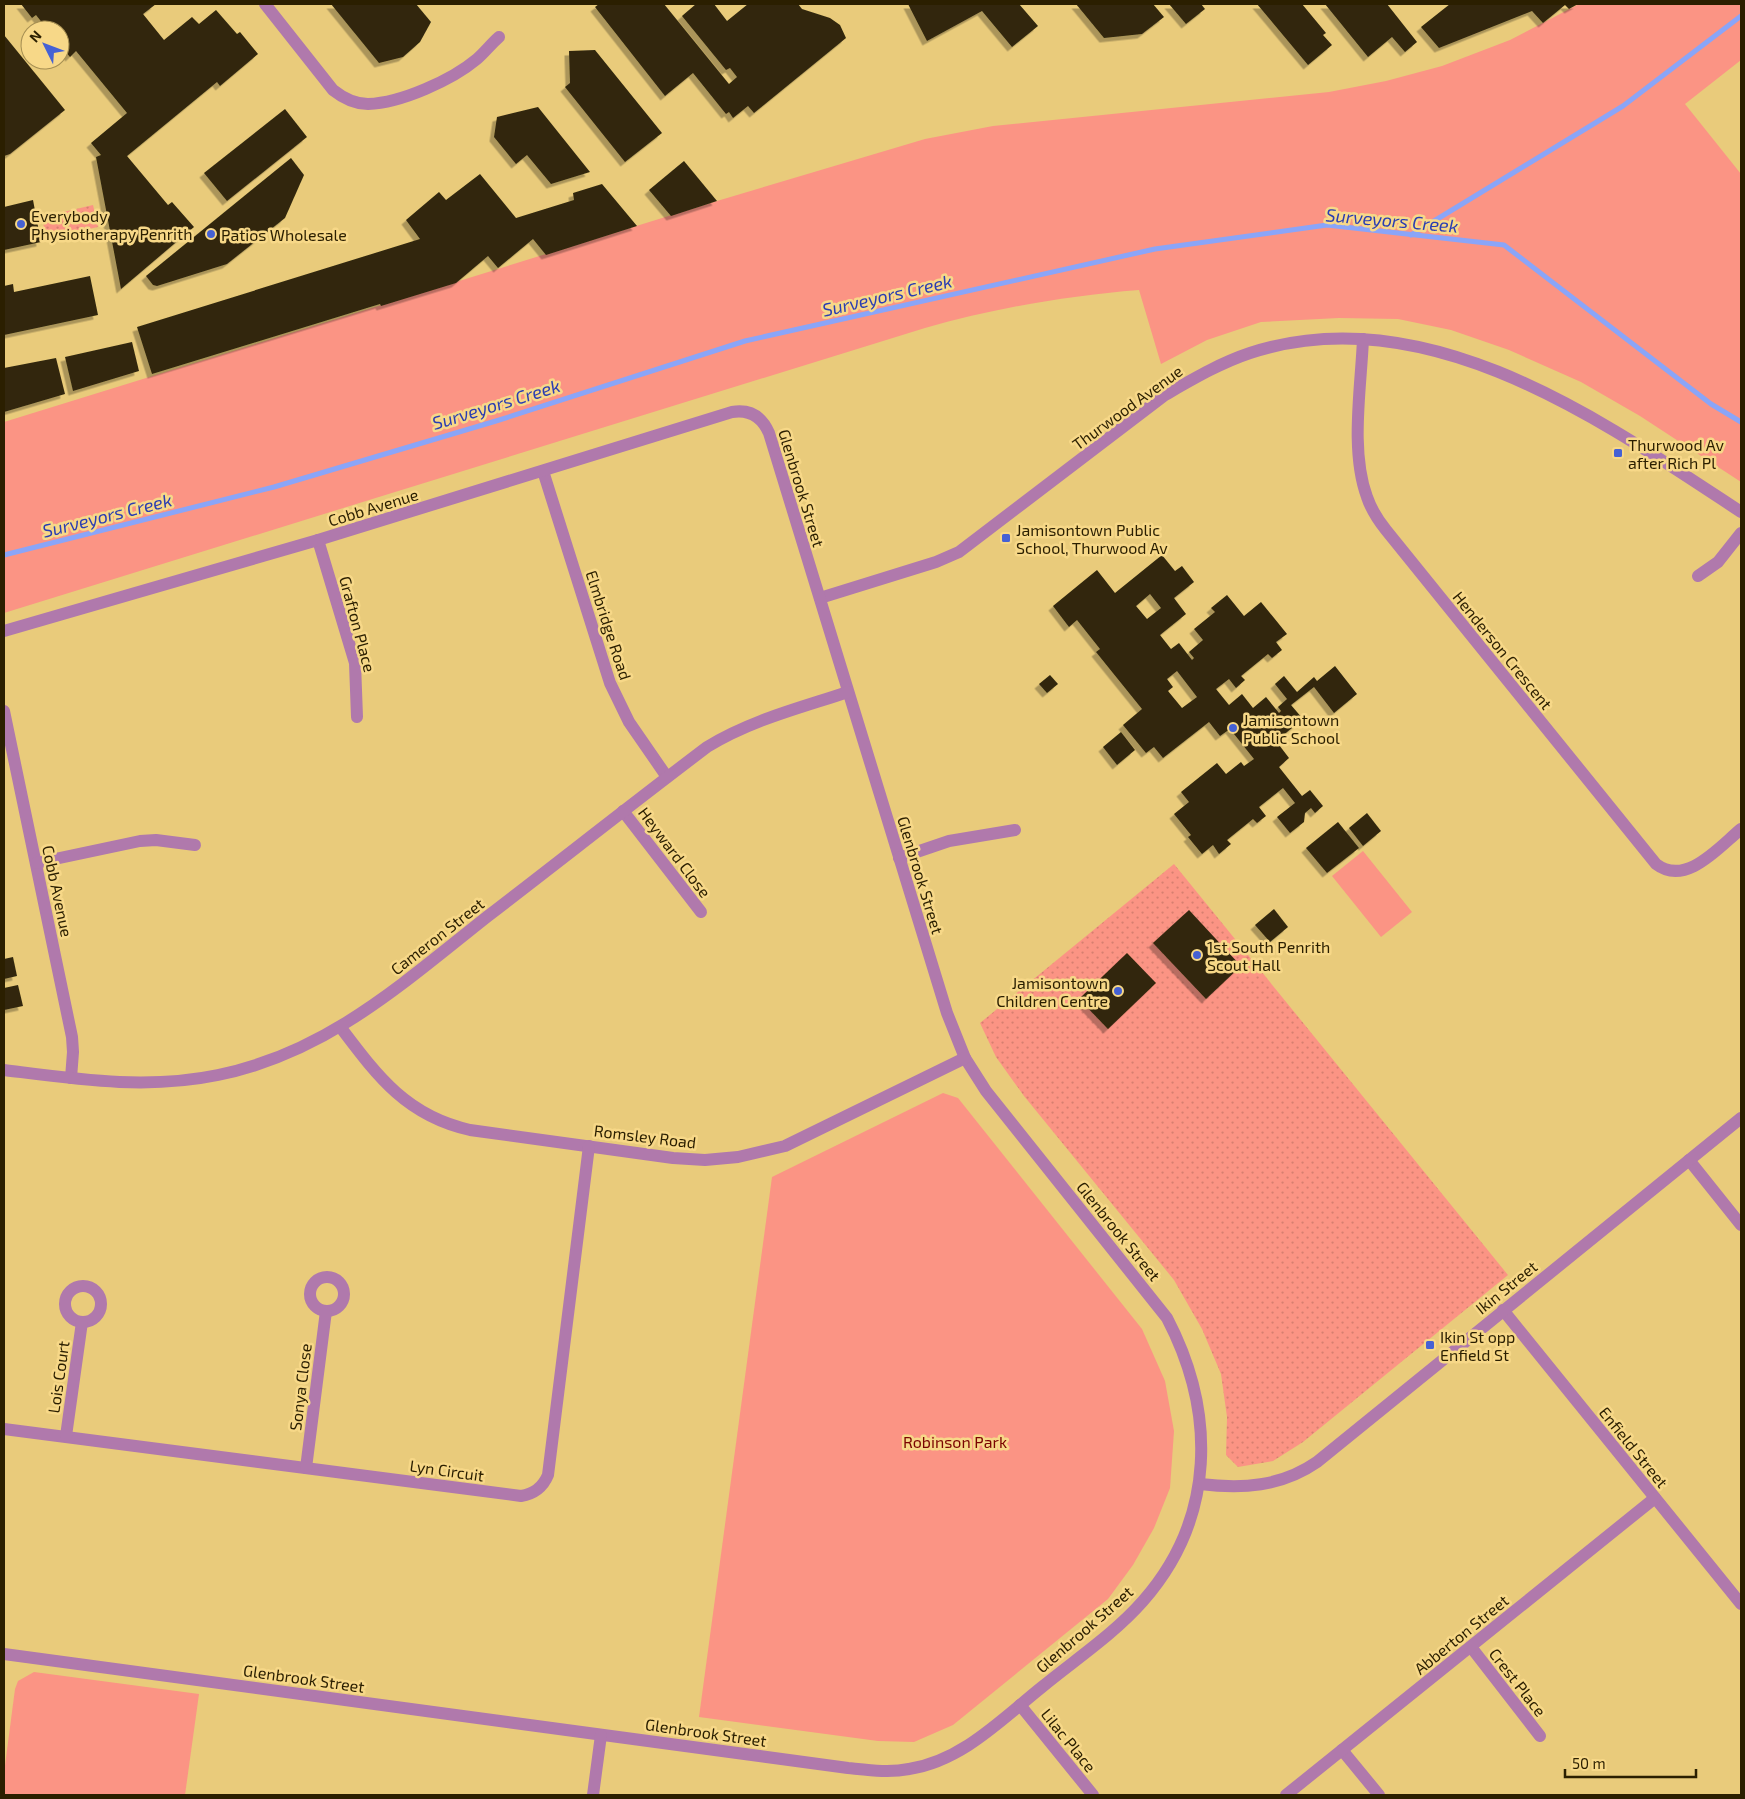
<svg xmlns="http://www.w3.org/2000/svg" width="1745" height="1799" font-family="'Exo 2',sans-serif">
<style>
.grass{fill:url(#grass-dots)}
.park{fill:#fb9484}
.lines{fill:none;stroke-linecap:round;stroke-linejoin:round}
.stream{stroke:#8aa5f8;stroke-width:5}
.building{fill:#30270d;fill-rule:evenodd;filter:url(#shadow)}
.minor{stroke:#b079ac;stroke-width:12}
.poi-dot{fill:#4561d4;stroke:#f7d888;stroke-width:2}
.labels{text-anchor:middle;dominant-baseline:central;stroke-width:5;stroke-linejoin:round;paint-order:stroke}
.poi-label{font-size:16px;fill:#2b1f00;stroke:#f7d888;text-anchor:start}
.street-label{font-size:16px;fill:#2b1f00;stroke:#f7d888}
.park-label{font-size:16px;fill:#7a0301;stroke:#f7d888}
.water-label{font-size:18px;font-style:italic;fill:#2a3db2;stroke:#f7d888}
</style>
<defs>
<pattern id="grass-dots" width="8" height="8" patternUnits="userSpaceOnUse" patternTransform="scale(1.25)"><rect width="8" height="8" fill="#fb9484"/><path d="M2 2h.1M6 6h.1" fill="none" stroke="#d77f70" stroke-width="1.8" stroke-linecap="round"/></pattern>
<filter id="shadow"><feDropShadow dx="-4.5" dy="4.5" stdDeviation="0" flood-color="#0004"/></filter>
</defs>
<rect width="100%" height="100%" fill="#e9cb7b"/>
<g class="grass">
<polygon points="93,205 98,227 46,238 42,217"/>
<polygon points="1174,864 1508,1275 1303,1442 1273,1461 1238,1467 1226,1455 1227,1417 1221,1374 1202,1329 1174,1280 1024,1096 996,1057 980,1023"/>
</g>
<g class="park">
<path d="M 1579,4 L 1741,4 L 1741,60 L 1685,104 L 1741,174 L 1741,482 L 1640,416 L 1581,382 L 1509,350 L 1451,330 L 1398,319 L 1339,318 L 1261,322 L 1207,340 L 1161,364 L 1139,290 C 1065,296 996,308 925,328 L 4,613 L 4,422 L 717,201 L 925,139 L 993,126 L 1329,92 L 1386,81 L 1442,66 L 1510,40 Z"/>
<polygon points="1363,851 1412,912 1381,937 1332,876"/>
<polygon points="943,1093 958,1098 1142,1329 1165,1381 1174,1431 1170,1488 1154,1528 1133,1565 1108,1599 953,1725 914,1742 878,1741 699,1717 772,1177"/>
<polygon points="34,1672 199,1694 185,1795 4,1795 4,1773 15,1689 18,1681"/>
</g>
<g class="lines">
<g class="stream">
<polyline points="1411,235 1623,106 1741,16"/>
<polyline points="4,555 274,487 496,421 745,341 1155,249 1327,225 1504,245 1711,404 1741,422"/>
</g>
</g>
<g class="building">
<polygon points="21,4 156,4 143,14 164,40 192,17 199,24 216,10 237,34 240,32 258,54 220,86 217,82 127,156 168,205 172,202 194,227 121,289 96,157 101,155 91,143 127,113 76,51 70,57 60,45 60,30 48,30 36,15 32,18"/>
<polygon points="331,4 416,4 431,22 420,42 403,57 379,63"/>
<polygon points="599,4 664,4 729,84 737,77 730,68 726,70 682,16 696,4 714,4 727,21 748,4 798,4 802,9 830,18 840,25 846,38 754,113 748,106 733,118 729,112 726,114 693,73 665,96 595,7"/>
<polygon points="908,4 1019,4 1038,26 1012,47 982,11 927,41"/>
<polygon points="1076,4 1153,4 1164,17 1142,34 1104,38"/>
<polygon points="1169,4 1201,4 1205,9 1186,24"/>
<polygon points="1257,4 1302,4 1326,33 1323,35 1332,45 1308,65"/>
<polygon points="1325,4 1387,4 1417,42 1405,52 1392,37 1368,57"/>
<polygon points="1450,4 1578,4 1569,9 1565,5 1543,23 1532,11 1439,48 1421,27"/>
<polygon points="4,35 65,110 10,154 4,156"/>
<polygon points="595,50 662,133 625,162 565,87 570,83 569,51"/>
<polygon points="538,107 590,172 551,184 527,155 516,164 494,137 497,117"/>
<polygon points="285,109 307,137 227,201 204,173"/>
<polygon points="291,158 304,175 285,218 227,264 157,286 153,285 146,276"/>
<polygon points="684,161 717,201 671,216 649,190"/>
<polygon points="480,174 516,218 574,200 573,193 602,184 637,226 546,255 533,239 498,268 488,256 456,283 381,306 380,304 152,374 137,327 420,239 406,220 439,192 446,200"/>
<polygon points="33,200 41,242 4,250 4,207"/>
<polygon points="90,276 98,315 4,335 4,286 13,284 14,292"/>
<polygon points="132,342 139,371 73,391 65,357"/>
<polygon points="56,358 65,394 4,412 4,368"/>
<path d="M 1162,555 L 1175,571 L 1182,566 L 1194,582 L 1174,598 L 1186,614 L 1160,635 L 1171,649 L 1179,643 L 1192,660 L 1194,658 L 1189,652 L 1203,640 L 1194,629 L 1215,612 L 1211,608 L 1227,595 L 1244,616 L 1261,602 L 1287,634 L 1276,642 L 1282,650 L 1272,658 L 1268,654 L 1241,676 L 1245,680 L 1236,688 L 1229,679 L 1216,689 L 1229,705 L 1242,694 L 1253,708 L 1266,697 L 1279,713 L 1281,711 L 1278,707 L 1287,699 L 1275,684 L 1284,676 L 1297,692 L 1314,677 L 1317,681 L 1335,666 L 1357,694 L 1334,713 L 1314,687 L 1291,705 L 1303,719 L 1276,741 L 1289,758 L 1279,767 L 1302,796 L 1310,790 L 1323,806 L 1315,813 L 1311,808 L 1305,813 L 1304,822 L 1290,833 L 1277,817 L 1295,803 L 1283,788 L 1259,807 L 1266,816 L 1257,823 L 1253,819 L 1227,840 L 1231,844 L 1219,854 L 1213,845 L 1202,854 L 1188,837 L 1191,835 L 1174,814 L 1189,802 L 1181,792 L 1217,763 L 1226,774 L 1241,762 L 1244,766 L 1254,759 L 1230,729 L 1220,736 L 1209,722 L 1163,758 L 1154,747 L 1146,753 L 1123,725 L 1142,709 L 1096,652 L 1100,649 L 1077,620 L 1069,627 L 1053,606 L 1097,570 L 1115,593 ZM 1150,594 L 1161,608 L 1147,619 L 1136,606 ZM 1177,671 L 1197,697 L 1182,708 L 1168,691 L 1173,687 L 1167,679 Z"/>
<polygon points="1050,675 1058,684 1047,693 1039,684"/>
<polygon points="1121,732 1135,750 1117,765 1103,747"/>
<polygon points="1367,813 1381,831 1363,846 1349,828"/>
<polygon points="1338,822 1359,848 1327,873 1306,848"/>
<polygon points="1274,909 1288,927 1270,942 1255,925"/>
<polygon points="1189,910 1241,966 1206,999 1153,943"/>
<polygon points="1127,953 1156,983 1108,1029 1079,999"/>
<polygon points="13,957 17,976 4,979 4,959"/>
<polygon points="18,985 23,1006 4,1010 4,988"/>
</g>
<g class="lines">
<g class="minor">
<path d="M 265,4 L 333,90 C 343,98 355,104 368,104 C 401,103 452,80 477,59 C 485,52 491,44 499,37"/>
<path d="M 1363,339 C 1361,388 1350,451 1367,497 C 1371,509 1378,520 1386,530 L 1656,864 C 1686,887 1719,847 1741,829"/>
<polyline points="543,471 610,683 629,722 667,777"/>
<polyline points="318,540 355,663 357,717"/>
<polyline points="1698,576 1718,562 1741,533"/>
<path d="M 820,598 L 936,562 L 959,552 L 1165,395 C 1193,379 1220,363 1250,353 C 1426,295 1603,421 1741,512"/>
<path d="M 4,631 L 318,540 L 732,412 C 750,409 762,417 769,433 L 947,1013 L 965,1058 L 986,1091 L 1167,1318 C 1216,1412 1216,1518 1143,1601 C 1114,1634 1076,1659 1042,1687 C 1002,1719 962,1761 909,1769 C 889,1773 868,1770 848,1768 L 4,1654"/>
<polyline points="4,711 72,1037 73,1052 71,1078"/>
<polyline points="623,811 701,912"/>
<polyline points="899,858 949,841 1015,830"/>
<polyline points="36,863 140,841 156,840 195,845"/>
<path d="M 341,1028 C 378,1077 407,1116 470,1130 L 673,1158 L 705,1160 L 738,1157 L 785,1146 L 965,1058"/>
<path d="M 4,1070 C 76,1079 146,1090 218,1075 C 327,1053 403,983 488,916 C 561,860 633,803 707,747 C 751,720 800,708 848,692"/>
<polyline points="1689,1160 1741,1225"/>
<circle cx="327" cy="1294" r="17"/>
<circle cx="83" cy="1304" r="18"/>
<polyline points="1503,1310 1741,1604"/>
<path d="M 4,1429 L 521,1496 C 534,1494 543,1487 548,1475 L 589,1146"/>
<polyline points="66,1436 82,1322"/>
<polyline points="306,1468 326,1311"/>
<path d="M 1200,1484 C 1242,1489 1281,1487 1317,1462 L 1741,1118"/>
<polyline points="1471,1647 1540,1736"/>
<polyline points="1020,1705 1093,1795"/>
<polyline points="1342,1750 1379,1795"/>
<polyline points="593,1795 601,1735"/>
<polyline points="1286,1795 1655,1498"/>
</g>
</g>
<g class="poi-dot">
<circle cx="21" cy="224" r="5"/>
<circle cx="211" cy="234" r="5"/>
<rect x="1613" y="448" width="10" height="10" rx="2.5"/>
<rect x="1001" y="533" width="10" height="10" rx="2.5"/>
<circle cx="1233" cy="728" r="5"/>
<circle cx="1197" cy="955" r="5"/>
<circle cx="1118" cy="991" r="5"/>
<rect x="1425" y="1340" width="10" height="10" rx="2.5"/>
</g>
<g class="labels">
<g class="poi-label">
<text x="31" y="215">Everybody<tspan x="31" dy="18">Physiotherapy Penrith</tspan></text>
<text x="221" y="234">Patios Wholesale</text>
<text x="1628" y="444">Thurwood Av<tspan x="1628" dy="18">after Rich Pl</tspan></text>
<text x="1016" y="529">Jamisontown Public<tspan x="1016" dy="18">School, Thurwood Av</tspan></text>
<text x="1243" y="719">Jamisontown<tspan x="1243" dy="18">Public School</tspan></text>
<text x="1207" y="946">1st South Penrith<tspan x="1207" dy="18">Scout Hall</tspan></text>
<text x="1108" y="982" text-anchor="end">Jamisontown<tspan x="1108" dy="18">Children Centre</tspan></text>
<text x="1440" y="1336">Ikin St opp<tspan x="1440" dy="18">Enfield St</tspan></text>
</g>
<g class="street-label">
<text transform="translate(1127 407) rotate(-36)">Thurwood Avenue</text>
<text transform="translate(802 488) rotate(73)">Glenbrook Street</text>
<text transform="translate(373 507) rotate(-17)">Cobb Avenue</text>
<text transform="translate(358 624) rotate(75)">Grafton Place</text>
<text transform="translate(609 625) rotate(72)">Elmbridge Road</text>
<text transform="translate(1503 650) rotate(51)">Henderson Crescent</text>
<text transform="translate(675 852) rotate(53)">Heyward Close</text>
<text transform="translate(921 875) rotate(73)">Glenbrook Street</text>
<text transform="translate(58 891) rotate(78)">Cobb Avenue</text>
<text transform="translate(437 936) rotate(-38)">Cameron Street</text>
<text transform="translate(645 1136) rotate(7)">Romsley Road</text>
<text transform="translate(1119 1231) rotate(51)">Glenbrook Street</text>
<text transform="translate(1506 1287) rotate(-39)">Ikin Street</text>
<text transform="translate(58 1377) rotate(-82)">Lois Court</text>
<text transform="translate(300 1387) rotate(-83)">Sonya Close</text>
<text transform="translate(1634 1447) rotate(51)">Enfield Street</text>
<text transform="translate(447 1470) rotate(8)">Lyn Circuit</text>
<text transform="translate(1084 1629) rotate(-41)">Glenbrook Street</text>
<text transform="translate(1461 1634) rotate(-39)">Abberton Street</text>
<text transform="translate(304 1678) rotate(8)">Glenbrook Street</text>
<text transform="translate(1518 1682) rotate(52)">Crest Place</text>
<text transform="translate(706 1732) rotate(8)">Glenbrook Street</text>
<text transform="translate(1069 1740) rotate(51)">Lilac Place</text>
</g>
<g class="park-label">
<text x="955" y="1441">Robinson Park</text>
</g>
<g class="water-label">
<text transform="translate(1392 220) rotate(5)">Surveyors Creek</text>
<text transform="translate(887 295) rotate(-13)">Surveyors Creek</text>
<text transform="translate(496 404) rotate(-17)">Surveyors Creek</text>
<text transform="translate(107 515) rotate(-14)">Surveyors Creek</text>
</g>
</g>
<rect width="1745" height="1799" fill="none" stroke="#2b1f00" stroke-width="10"/>
<g transform="translate(45 45) rotate(312)"><circle r="24" fill="#f7d888" stroke="#a58e52"/>
<path d="M0-4L9 19L0 12L-9 19Z" fill="#4561d4"/>
<text y="-8" font-size="14" font-weight="bold" text-anchor="middle" fill="#2b1f00">N</text>
</g>
<path d="M1565 1769v8h131v-8" fill="none" stroke="#2b1f00" stroke-width="2.5"/>
<text x="1572" y="1769" font-size="15" fill="#2b1f00" stroke="#f7d888" stroke-width="4" paint-order="stroke">50 m</text>
</svg>
